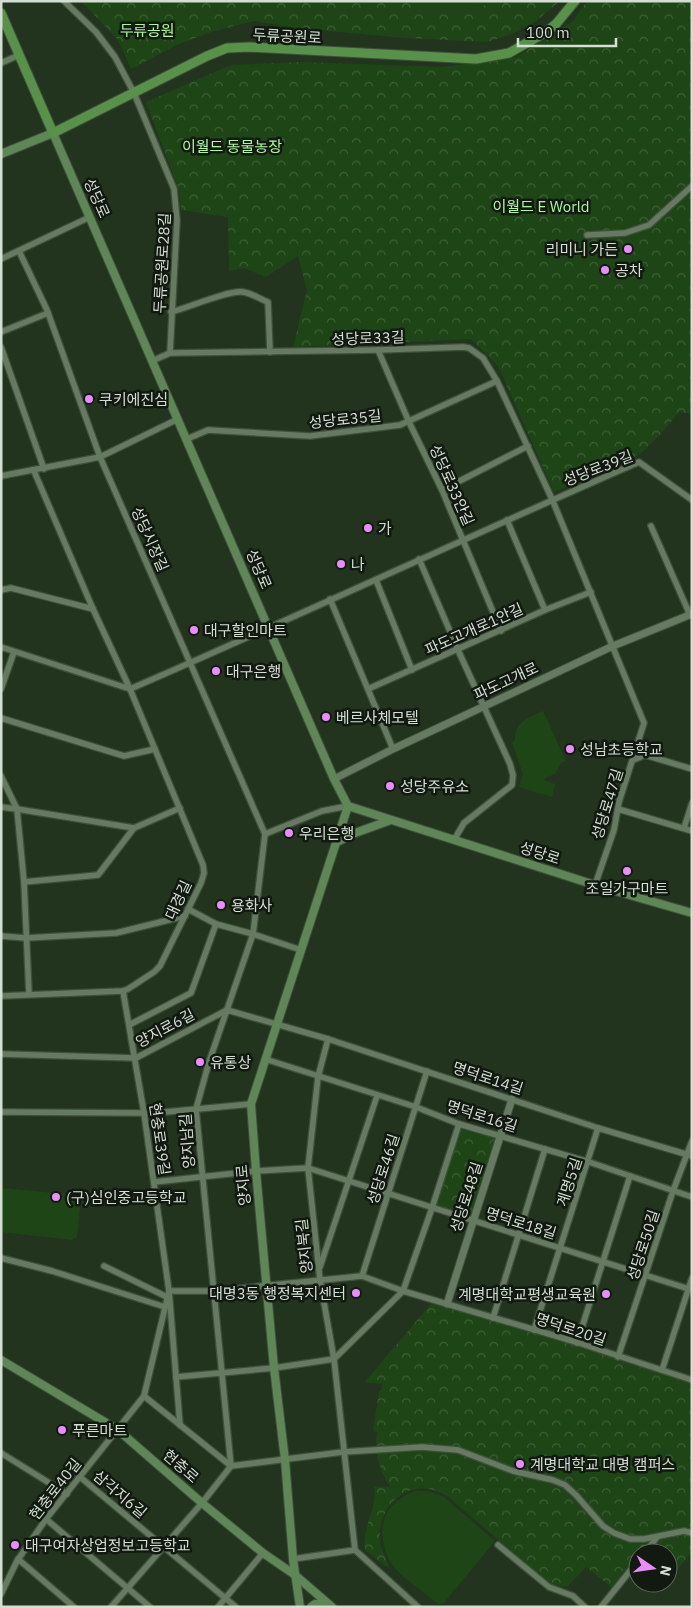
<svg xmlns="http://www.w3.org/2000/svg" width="693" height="1608" font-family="'IBM Plex Sans','Noto Sans KR',sans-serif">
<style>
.park{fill:url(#park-crowns)}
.pitch{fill:#1e4515}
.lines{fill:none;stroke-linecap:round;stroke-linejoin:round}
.minor-casing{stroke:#3f4f3c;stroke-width:8}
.tertiary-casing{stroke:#3f4f3c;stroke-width:9}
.secondary-casing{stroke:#3f4f3c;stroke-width:10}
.primary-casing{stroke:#3f4f3c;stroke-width:11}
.minor{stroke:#657a61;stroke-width:5.5}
.tertiary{stroke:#657a61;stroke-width:7}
.secondary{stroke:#5e8656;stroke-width:8}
.primary{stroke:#58924a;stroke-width:9}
.poi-dot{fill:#e98dfe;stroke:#111910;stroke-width:2}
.labels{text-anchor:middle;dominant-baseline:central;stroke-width:5;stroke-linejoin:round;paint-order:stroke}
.park-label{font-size:15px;fill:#aaf899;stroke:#111910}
.street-label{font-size:15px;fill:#d3dfd1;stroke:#111910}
.poi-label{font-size:15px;fill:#d3dfd1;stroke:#111910;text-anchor:start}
</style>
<defs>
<pattern id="park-crowns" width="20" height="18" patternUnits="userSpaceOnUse" patternTransform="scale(1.25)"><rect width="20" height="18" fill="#1e4515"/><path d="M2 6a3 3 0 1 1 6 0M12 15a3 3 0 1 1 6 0" fill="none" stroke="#3e5f36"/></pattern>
</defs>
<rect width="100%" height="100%" fill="#22341e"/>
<g class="park">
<polygon points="81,1 560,1 535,22 512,34 487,42 406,38 297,28 254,21 211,32 179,44 131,69 118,40"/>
<polygon points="587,1 692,1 692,414 679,412 659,436 639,455 554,492 498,366 471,339 293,347 307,290 298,256 266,277 244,268 229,271 228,217 181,210 179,190 146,102 231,65 301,62 443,67 516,57 573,21"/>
<polygon points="459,1124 500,1135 473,1221 432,1208"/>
<path d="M 434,1300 L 692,1380 L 692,1552 L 675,1572 L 668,1566 L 668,1553 L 654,1553 L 649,1548 L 645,1553 L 638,1553 L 638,1561 L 615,1590 L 586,1567 L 567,1587 L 550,1584 L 446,1495 C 440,1493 433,1489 427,1489 C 400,1485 377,1513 380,1539 C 380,1548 386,1558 389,1566 L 388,1568 L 365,1550 C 361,1529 378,1508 374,1486 L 390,1487 C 379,1468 374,1455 377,1432 L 373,1431 L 379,1391 L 381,1391 L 382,1384 L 365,1382 Z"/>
</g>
<g class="pitch">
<polygon points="404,1 496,1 465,12 430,11"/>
<path d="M 543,711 L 566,761 L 561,763 L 555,774 L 545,778 L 544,780 L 555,784 L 552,797 L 519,787 L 523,774 L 512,743 L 515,740 C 514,722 529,717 543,711 Z"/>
<polygon points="1,1188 76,1195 81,1199 77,1237 72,1240 1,1232"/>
<path d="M 416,1491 L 428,1491 L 444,1497 L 495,1541 L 443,1604 L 438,1604 C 424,1592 405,1580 393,1566 C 389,1561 387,1555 385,1549 C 376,1521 390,1499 416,1491 Z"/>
</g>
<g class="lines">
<g class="minor-casing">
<g id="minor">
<polyline points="64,1 96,32 115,57 134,93 174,189 177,220 170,353"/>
<polyline points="1,63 19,55"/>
<polyline points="587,235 625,233 649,225 692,186"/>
<polyline points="19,251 47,310 100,457 265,834 253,934 209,1062 196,1109 231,1466 202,1503 111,1607"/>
<polyline points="1,259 90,217"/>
<path d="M 171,312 C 188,308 228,290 243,292 C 251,293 260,299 268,302 L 270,352"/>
<polyline points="1,332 48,313"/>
<polyline points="1,347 44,469"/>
<polyline points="378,350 409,422 442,490 501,631"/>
<polyline points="152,361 170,353 378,350 463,347 469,348 483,358 497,381 552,499 644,723 619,802 614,830 595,885"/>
<polyline points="187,439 208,430 310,436 400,425 497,381"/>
<polyline points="1,476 100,457 178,419"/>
<polyline points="442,490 528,446"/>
<polyline points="507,520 545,610"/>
<polyline points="651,526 690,615"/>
<polyline points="419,559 458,650 510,764 513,775 512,785 464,823 454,840"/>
<polyline points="376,580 412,670"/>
<polyline points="1,590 11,588 93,609"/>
<polyline points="330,599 393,749"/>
<path d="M 1,647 L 130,689 C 301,615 469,536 639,462 L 692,500"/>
<polyline points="1,689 14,652"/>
<polyline points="368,689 545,610 591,592"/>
<polyline points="1,718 124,756 155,749"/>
<polyline points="645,755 692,769"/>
<polyline points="633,760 645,755 638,745"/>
<polyline points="1,776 17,809 24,882 29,994"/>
<polyline points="1,807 17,809 134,828 180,808"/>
<polyline points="618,809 692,831"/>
<polyline points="684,828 692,803"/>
<polyline points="265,834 322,811 348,806"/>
<polyline points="24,882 98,875 134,828"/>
<polyline points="188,909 216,924 253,934 301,950"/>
<polyline points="1,936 26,938 116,933 185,916"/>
<polyline points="123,991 144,1113 169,1291 180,1425"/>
<polyline points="1,996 123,991 128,989 154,972 160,966 201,883 204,873 203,865 130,689 93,609 34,471"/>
<polyline points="129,1025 191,993 216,924"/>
<polyline points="328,1039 318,1077 308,1168 320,1280 334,1359 355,1550 418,1607"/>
<polyline points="1,1054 136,1058 227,1010 328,1039 598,1128 692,1156"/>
<polyline points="265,1059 416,1107 459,1124 589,1162 692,1197"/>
<polyline points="1,1112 144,1113"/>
<polyline points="144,1114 251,1104"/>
<polyline points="154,1182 256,1171 308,1168 692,1290"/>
<polyline points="1,1258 52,1271 165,1307"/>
<polyline points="104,1266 167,1297"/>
<polyline points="320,1267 377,1096"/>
<polyline points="362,1276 427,1071"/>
<polyline points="493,1318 545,1149"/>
<polyline points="534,1330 598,1128"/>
<polyline points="577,1343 630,1176"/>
<polyline points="618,1357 673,1191 692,1141"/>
<polyline points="662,1370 692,1278"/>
<polyline points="176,1377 274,1368 334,1359 403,1291 432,1208 459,1124"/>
<polyline points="144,1396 231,1466 343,1452 422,1447 458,1450 513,1471 553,1480 565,1485 576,1495 603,1526 614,1533 630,1539 644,1539 684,1531 692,1533"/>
<polyline points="1,1453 67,1494"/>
<polyline points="80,1477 236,1607"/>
<polyline points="46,1519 150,1607"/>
<polyline points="498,1545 549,1587 573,1596 585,1607"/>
<polyline points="645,1553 657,1537"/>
<polyline points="18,1559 74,1607"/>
<polyline points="293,1559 355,1550"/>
<polyline points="1,1594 17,1561 46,1519 144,1396 169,1291 213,1291 362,1276 403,1291 576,1342 692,1380"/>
<polyline points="218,1607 263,1553"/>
<polyline points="601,1607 638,1561"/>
</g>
</g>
<g class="tertiary-casing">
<g id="tertiary">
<polyline points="334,779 393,749 613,646 692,614"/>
<polyline points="447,1304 512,1099"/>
</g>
</g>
<g class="secondary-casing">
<g id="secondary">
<polyline points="1,154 53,133 334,779 348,806 595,885 692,913"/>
<polyline points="337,842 355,833 391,820"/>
<polyline points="1,1360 118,1430 202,1503 263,1553 295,1575 332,1607"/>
<polyline points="300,1607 293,1559 285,1460 274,1368 256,1171 251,1104 348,806"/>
<polyline points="311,1607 315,1604 328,1604"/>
</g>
</g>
<g class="primary-casing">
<polyline id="primary" points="1,13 53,133 207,56 227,48 249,47 476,59 509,53 546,32 556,24 575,1"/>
</g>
<use href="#minor" class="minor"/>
<use href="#tertiary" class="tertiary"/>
<use href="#secondary" class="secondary"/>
<use href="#primary" class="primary"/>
</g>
<g class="poi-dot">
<circle cx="628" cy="249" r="5"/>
<circle cx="605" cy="270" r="5"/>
<circle cx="89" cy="399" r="5"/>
<circle cx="368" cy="528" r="5"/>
<circle cx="341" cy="564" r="5"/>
<circle cx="194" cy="630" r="5"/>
<circle cx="216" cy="671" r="5"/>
<circle cx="326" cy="717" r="5"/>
<circle cx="570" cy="749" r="5"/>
<circle cx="390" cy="786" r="5"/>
<circle cx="289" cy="833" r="5"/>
<circle cx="627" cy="871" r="5"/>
<circle cx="221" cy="905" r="5"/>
<circle cx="200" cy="1062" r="5"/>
<circle cx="56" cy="1197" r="5"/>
<circle cx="356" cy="1293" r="5"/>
<circle cx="606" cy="1294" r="5"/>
<circle cx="62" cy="1430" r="5"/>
<circle cx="520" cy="1464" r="5"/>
<circle cx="15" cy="1545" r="5"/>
</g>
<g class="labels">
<g class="park-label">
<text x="147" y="30">두류공원</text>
<text x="232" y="146">이월드 동물농장</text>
<text x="541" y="206">이월드 E World</text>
</g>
<g class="street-label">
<text transform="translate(287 36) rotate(3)">두류공원로</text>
<text transform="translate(97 198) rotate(66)">성당로</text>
<text transform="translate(162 263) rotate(-87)">두류공원로28길</text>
<text transform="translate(368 338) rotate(-2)">성당로33길</text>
<text transform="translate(345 419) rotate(-6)">성당로35길</text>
<text transform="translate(598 468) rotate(-21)">성당로39길</text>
<text transform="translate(452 485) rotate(66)">성당로33안길</text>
<text transform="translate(150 539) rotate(66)">성당시장길</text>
<text transform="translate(259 569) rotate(67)">성당로</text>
<text transform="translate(474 629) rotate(-24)">파도고개로1안길</text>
<text transform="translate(506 681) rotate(-25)">파도고개로</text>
<text transform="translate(607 804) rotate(-73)">성당로47길</text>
<text transform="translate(540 853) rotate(18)">성당로</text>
<text transform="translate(178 900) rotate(-65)">대경길</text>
<text transform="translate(165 1028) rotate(-28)">양지로6길</text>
<text transform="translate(488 1078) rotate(18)">명덕로14길</text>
<text transform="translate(482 1116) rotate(17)">명덕로16길</text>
<text transform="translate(160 1139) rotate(82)">현충로39길</text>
<text transform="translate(187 1141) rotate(-94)">양지남길</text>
<text transform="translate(383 1169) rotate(-72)">성당로46길</text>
<text transform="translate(569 1182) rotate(-72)">계명5길</text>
<text transform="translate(243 1185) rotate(-95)">양지로</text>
<text transform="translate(466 1197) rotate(-72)">성당로48길</text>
<text transform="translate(521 1223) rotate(17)">명덕로18길</text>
<text transform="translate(643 1245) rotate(-72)">성당로50길</text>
<text transform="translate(304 1246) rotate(-96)">양지북길</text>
<text transform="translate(571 1329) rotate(18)">명덕로20길</text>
<text transform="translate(181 1466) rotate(41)">현충로</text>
<text transform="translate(55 1489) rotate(-52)">현충로40길</text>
<text transform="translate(120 1494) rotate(40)">삼각지6길</text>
</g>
<g class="poi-label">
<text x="618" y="249" text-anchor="end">리미니 가든</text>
<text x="615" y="270">공차</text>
<text x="99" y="399">쿠키에진심</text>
<text x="378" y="528">가</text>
<text x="351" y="564">나</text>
<text x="204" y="630">대구할인마트</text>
<text x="226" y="671">대구은행</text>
<text x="336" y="717">베르사체모텔</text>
<text x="580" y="749">성남초등학교</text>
<text x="400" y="786">성당주유소</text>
<text x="299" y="833">우리은행</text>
<text x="627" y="888" text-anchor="middle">조일가구마트</text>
<text x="231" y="905">용화사</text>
<text x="210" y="1062">유통상</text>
<text x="66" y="1197">(구)심인중고등학교</text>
<text x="346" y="1293" text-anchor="end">대명3동 행정복지센터</text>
<text x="596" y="1294" text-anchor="end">계명대학교평생교육원</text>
<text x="72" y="1430">푸른마트</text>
<text x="530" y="1464">계명대학교 대명 캠퍼스</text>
<text x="25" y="1545">대구여자상업정보고등학교</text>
</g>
</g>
<rect width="693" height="1608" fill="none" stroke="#d3dfd1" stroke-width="5"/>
<g transform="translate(653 1568) rotate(103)"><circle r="24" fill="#111910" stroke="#5f685d"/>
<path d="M0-4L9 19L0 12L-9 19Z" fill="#e98dfe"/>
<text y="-8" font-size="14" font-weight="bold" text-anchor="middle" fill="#d3dfd1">N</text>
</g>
<path d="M518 38v8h98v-8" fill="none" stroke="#d3dfd1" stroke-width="2.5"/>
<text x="526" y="38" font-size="15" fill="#d3dfd1" stroke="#111910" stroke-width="4" paint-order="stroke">100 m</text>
</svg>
